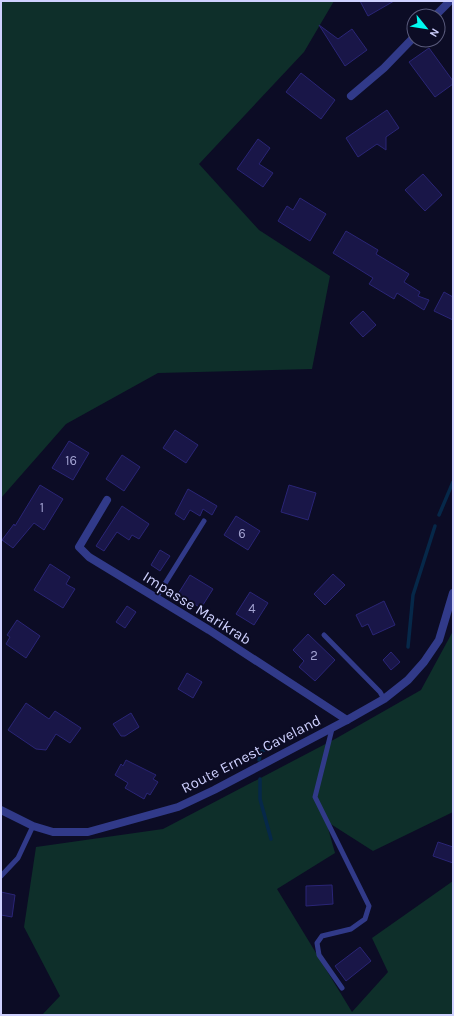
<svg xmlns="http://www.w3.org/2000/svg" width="454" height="1016" font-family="Karla,sans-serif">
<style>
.green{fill:#0e2f2a}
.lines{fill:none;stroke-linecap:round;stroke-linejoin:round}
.stream{stroke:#062849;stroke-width:3.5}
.building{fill:#191648;stroke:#2a2576}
.service{stroke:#313a89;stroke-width:5}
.minor{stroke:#313a89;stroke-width:8}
.labels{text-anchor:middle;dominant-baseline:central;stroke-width:4;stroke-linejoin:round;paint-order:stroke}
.number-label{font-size:13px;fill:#a2a2d1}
.street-label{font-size:15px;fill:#cfd1ff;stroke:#0c0c25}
</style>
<rect width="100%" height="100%" fill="#0c0c25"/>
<g class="green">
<polygon points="1,1 334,1 304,52 199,164 259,230 330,276 312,369 158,373 66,424 1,498"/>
<polygon points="453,631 453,812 373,851 326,821 335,853 277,889 352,1012 388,972 372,938 453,881 453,1015 42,1015 60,996 24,927 36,847 163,829 335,739 421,690"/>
</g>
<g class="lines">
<g class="stream">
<polyline points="439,515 453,482"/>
<polyline points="408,647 413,595 435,526"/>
<polyline points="259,760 261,752 296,732 313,726"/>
<polyline points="260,779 260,799 271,839"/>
</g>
</g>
<g class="building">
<polygon points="360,1 394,1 368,16"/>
<polygon points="319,25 338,39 352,29 367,50 345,66"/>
<polygon points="429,48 453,81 453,84 435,97 409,62"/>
<polygon points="301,73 335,100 321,119 286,92"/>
<polygon points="387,110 399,128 386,137 386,150 377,144 358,157 346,138"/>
<polygon points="258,139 270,148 259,164 273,173 263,187 237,169"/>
<polygon points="423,174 442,195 425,211 405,190"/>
<polygon points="300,198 326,214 310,241 278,221 287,206 293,210"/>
<polygon points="346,231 378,250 376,254 409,274 404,282 420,292 418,296 429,300 424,310 397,293 394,299 369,284 373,278 333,253"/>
<polygon points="444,292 453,297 453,320 434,311"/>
<polygon points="363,311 376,325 363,337 350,323"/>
<polygon points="175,430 198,445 186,463 163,448"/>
<polygon points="69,441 89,453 73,480 52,468"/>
<polygon points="122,455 140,467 124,491 106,479"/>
<polygon points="40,485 63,499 44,530 34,523 13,548 2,540 14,524 15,526"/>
<polygon points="289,485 316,493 308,520 281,512"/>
<polygon points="188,489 217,506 212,515 203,509 200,516 190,510 184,520 175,514"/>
<polygon points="122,506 149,524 139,539 132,535 129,540 117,532 104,551 96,546"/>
<polygon points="236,516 260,531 248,550 224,535"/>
<polygon points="160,550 170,556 160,571 151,565"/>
<polygon points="50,564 70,577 66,584 75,589 63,608 34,590"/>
<polygon points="333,574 345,585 325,605 314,594"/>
<polygon points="190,575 213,589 201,608 178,594"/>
<polygon points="250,592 268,603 254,625 236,614"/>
<polygon points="384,601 395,625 373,635 368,624 362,627 356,615"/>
<polygon points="127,606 136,612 125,628 116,622"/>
<polygon points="17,620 40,636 26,658 6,644 10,637 7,635"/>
<polygon points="308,634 335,660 315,681 299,667 304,661 293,650"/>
<polygon points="391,652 400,662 391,670 383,660"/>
<polygon points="187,673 202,682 193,698 178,689"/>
<polygon points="26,703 49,719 55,711 81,728 70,743 56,734 46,750 36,749 8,730"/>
<polygon points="131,713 139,727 125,736 121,736 113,724"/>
<polygon points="126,760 156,775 153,779 158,782 150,795 147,793 144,799 125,788 128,783 115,775 121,764 123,766"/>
<polygon points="438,842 453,847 453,863 433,856"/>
<polygon points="332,885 333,904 306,906 306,886"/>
<polygon points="1,892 15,895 12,917 1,915"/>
<polygon points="360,947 371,961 346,981 335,966"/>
</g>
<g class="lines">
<g class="service">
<polyline points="156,598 204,521"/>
<polyline points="324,635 380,692 384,699"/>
<polyline points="332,729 315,797 369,906 365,919 351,929 322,936 317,943 319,955 342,988"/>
<polyline points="1,876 18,858 33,826"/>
</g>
<g class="minor">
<polyline points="435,16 450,1"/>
<polyline points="351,96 384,68 414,37"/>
<polyline points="107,500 79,547 89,557 209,630 347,720"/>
<polyline points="1,810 33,826 53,832 88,832 178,807 214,790 347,720 384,699 408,680 424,662 439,640 453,593"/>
</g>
</g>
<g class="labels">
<g class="number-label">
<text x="71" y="460">16</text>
<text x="42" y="507">1</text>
<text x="242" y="533">6</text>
<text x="252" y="608">4</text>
<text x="314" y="655">2</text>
</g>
<g class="street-label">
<text transform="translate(197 608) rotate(32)">Impasse Marikrab</text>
<text transform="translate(251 754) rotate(-27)">Route Ernest Caveland</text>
</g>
</g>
<rect width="454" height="1016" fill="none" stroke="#cfd1ff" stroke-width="4"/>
<g transform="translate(426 28) rotate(120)"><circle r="19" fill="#0c0c25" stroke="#5a5b7c"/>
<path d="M0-3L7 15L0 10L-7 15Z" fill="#00faf0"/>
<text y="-6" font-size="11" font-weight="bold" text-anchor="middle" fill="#cfd1ff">N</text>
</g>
</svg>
